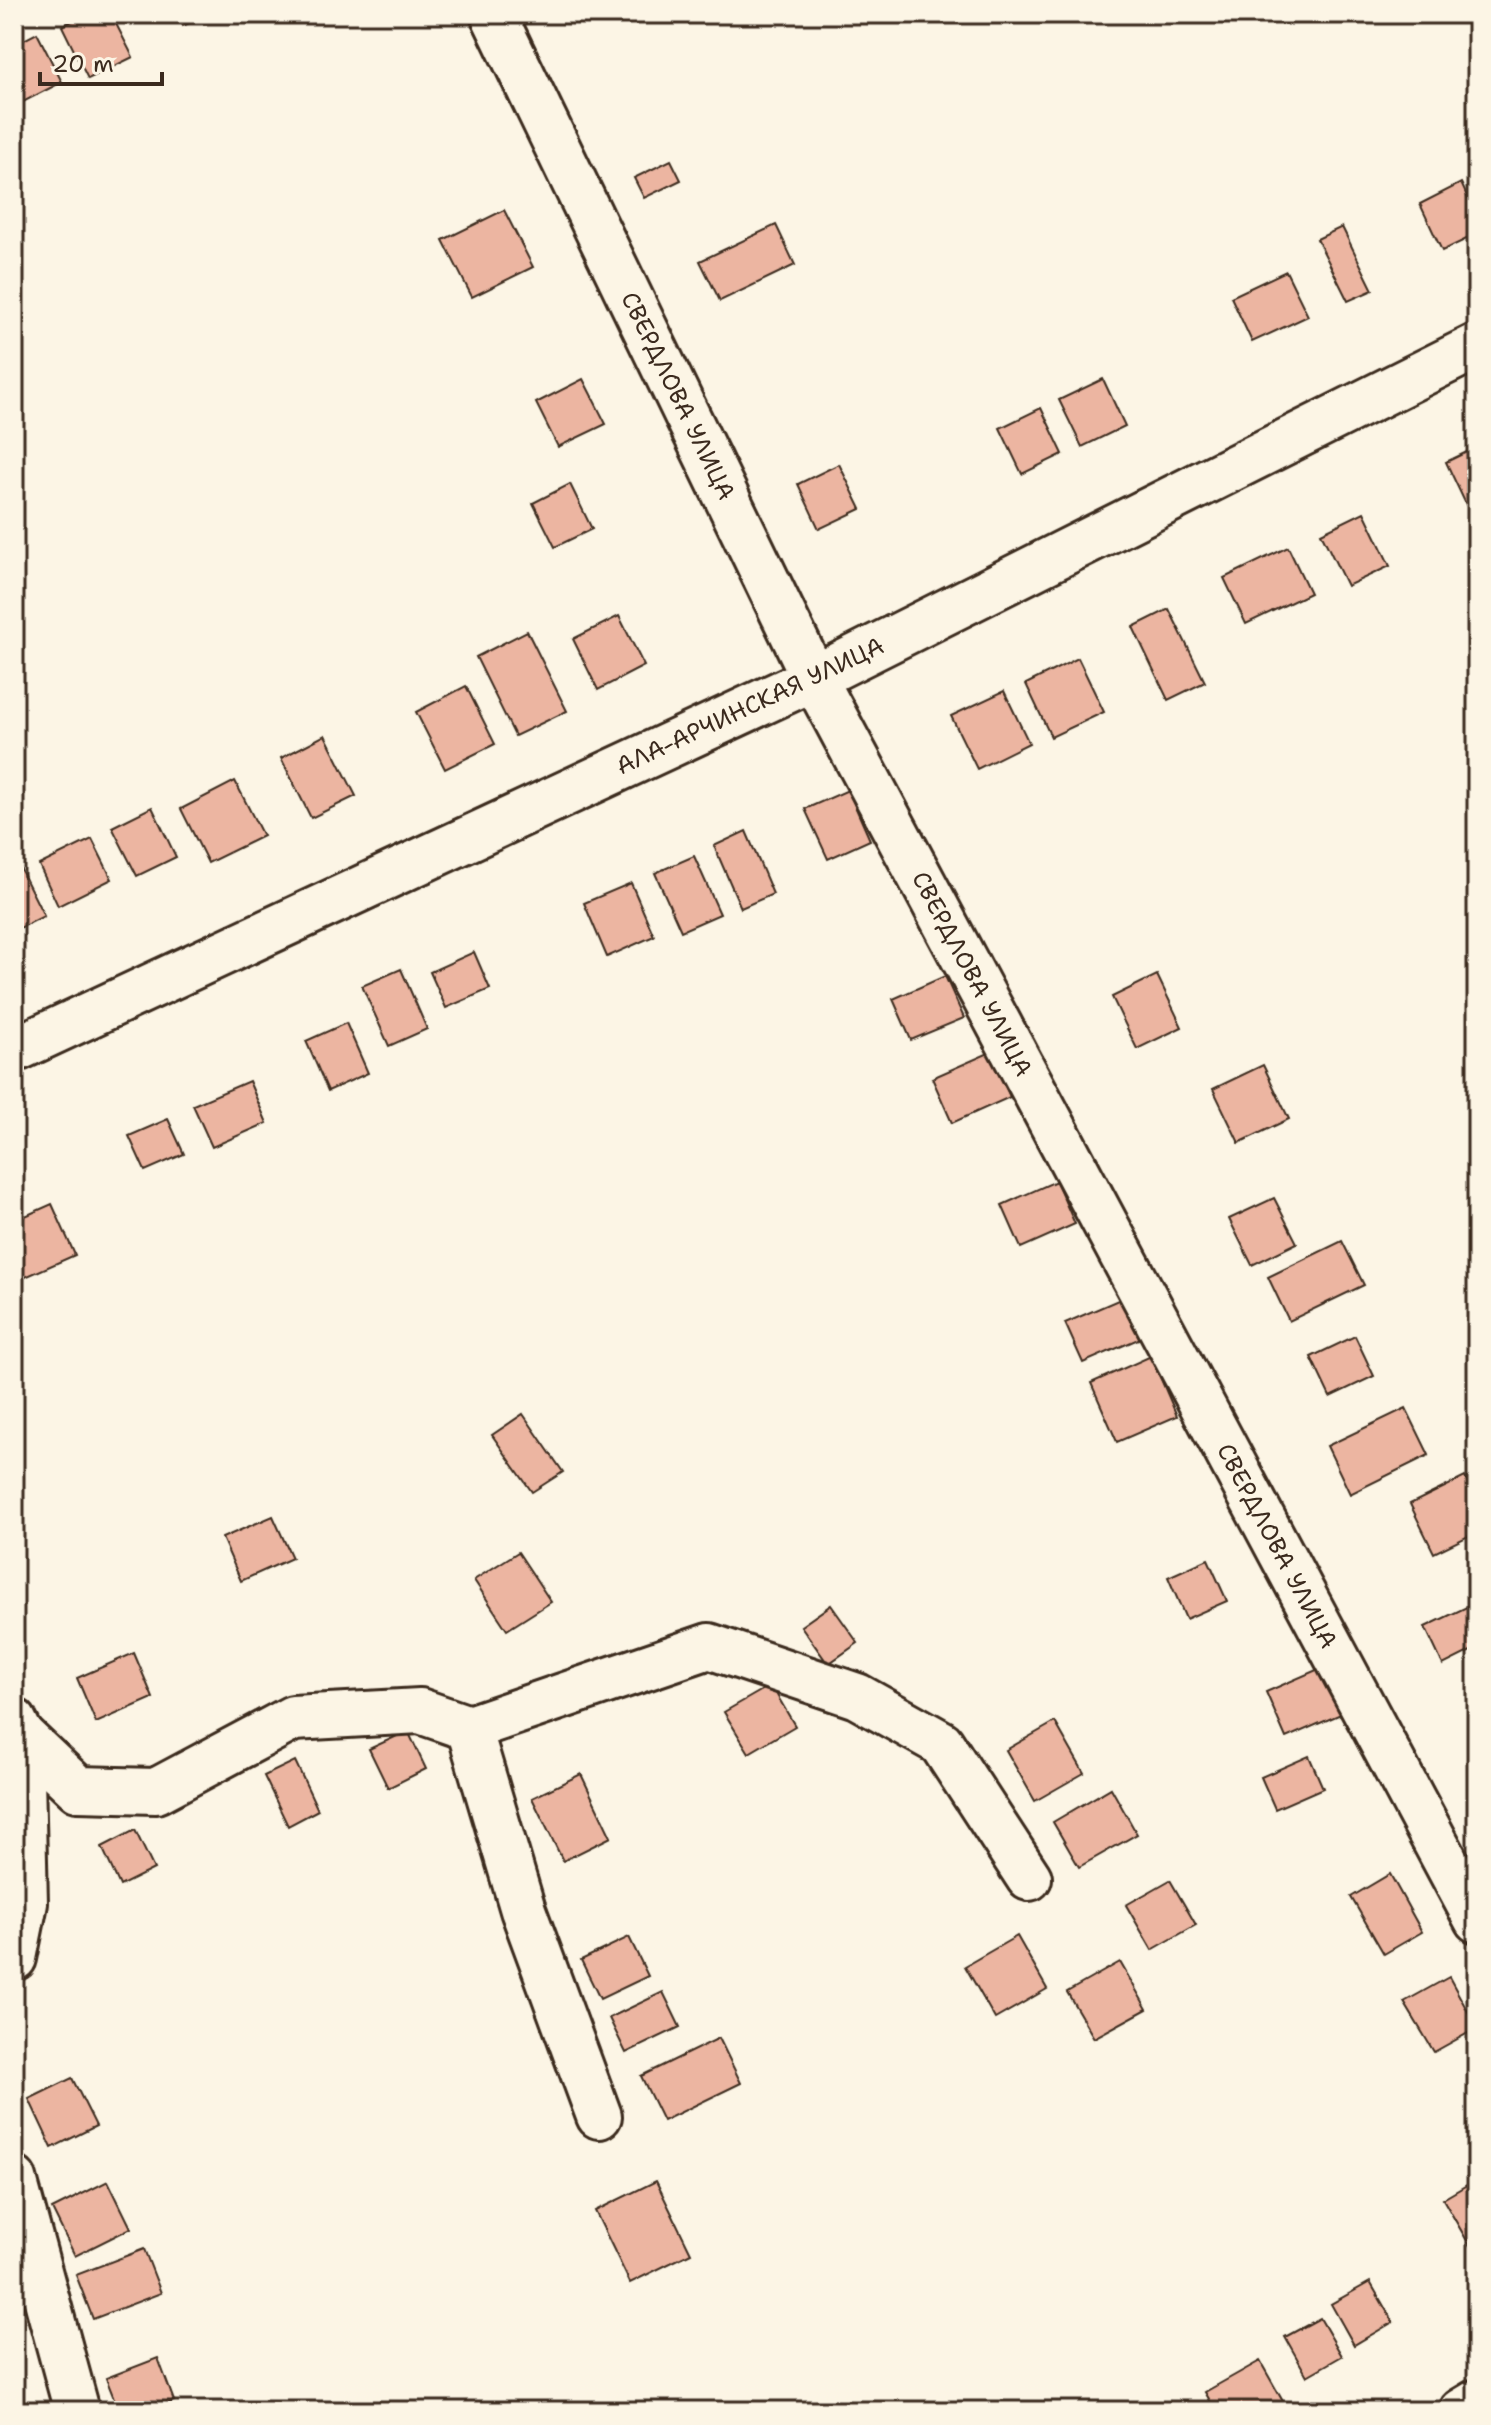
<svg xmlns="http://www.w3.org/2000/svg" width="1491" height="2425" font-family="'Shantell Sans',sans-serif">
<style>
.building{fill:#ecb5a1;stroke:#3b2a1e;stroke-width:2}
.lines{fill:none;stroke-linecap:round;stroke-linejoin:round}
.street-casing{stroke:#3b2a1e;stroke-width:50}
.street{stroke:#fcf5e5;stroke-width:44}
.labels{text-anchor:middle;dominant-baseline:central;stroke-width:6;stroke-linejoin:round;paint-order:stroke}
.street-label{font-size:24px;fill:#3b2a1e;stroke:#fcf5e5}
</style>
<rect width="100%" height="100%" fill="#fcf5e5"/>
<filter id="ink" filterUnits="userSpaceOnUse"><feTurbulence type="fractalNoise" baseFrequency=".0125" numOctaves="2"/><feDisplacementMap in="SourceGraphic" scale="16" xChannelSelector="R" yChannelSelector="G"/><feConvolveMatrix kernelMatrix="1 2 1 2 8 2 1 2 1" color-interpolation-filters="sRGB"/></filter>
<g filter="url(#ink)">
<g class="building">
<polygon points="86,14 111,14 133,57 88,79 62,26"/>
<polygon points="177,14 208,14 183,26"/>
<polygon points="37,33 62,82 23,102 14,85 14,45"/>
<polygon points="671,160 681,180 644,198 634,178"/>
<polygon points="1461,183 1477,218 1477,234 1442,251 1420,204"/>
<polygon points="504,210 533,267 472,297 443,240"/>
<polygon points="776,225 795,265 720,301 700,261"/>
<polygon points="1342,227 1373,290 1348,301 1317,239"/>
<polygon points="1286,271 1308,316 1252,342 1231,297"/>
<polygon points="583,379 606,424 558,447 536,403"/>
<polygon points="1103,379 1125,426 1082,447 1059,400"/>
<polygon points="1041,408 1063,454 1022,474 1000,428"/>
<polygon points="1477,447 1477,512 1471,515 1446,462"/>
<polygon points="839,464 861,509 819,529 798,484"/>
<polygon points="570,484 592,529 555,547 533,503"/>
<polygon points="1364,512 1390,566 1347,586 1321,533"/>
<polygon points="1288,547 1310,593 1246,624 1224,578"/>
<polygon points="1169,609 1205,682 1168,700 1133,627"/>
<polygon points="619,616 644,666 598,690 573,639"/>
<polygon points="527,631 567,711 515,736 476,657"/>
<polygon points="1078,658 1104,712 1051,737 1026,684"/>
<polygon points="466,686 495,744 445,769 416,712"/>
<polygon points="1004,691 1029,743 977,769 951,716"/>
<polygon points="325,735 356,796 311,818 281,758"/>
<polygon points="235,781 263,836 208,863 181,809"/>
<polygon points="848,790 870,840 828,859 805,809"/>
<polygon points="152,807 176,857 137,876 112,827"/>
<polygon points="746,831 773,894 741,908 714,846"/>
<polygon points="92,839 112,879 58,906 39,865"/>
<polygon points="14,856 44,916 14,931"/>
<polygon points="694,856 720,914 681,931 655,873"/>
<polygon points="631,883 654,936 607,957 584,903"/>
<polygon points="474,952 490,989 446,1008 430,972"/>
<polygon points="401,969 427,1029 389,1046 362,986"/>
<polygon points="1157,975 1182,1027 1137,1049 1112,997"/>
<polygon points="945,976 964,1018 911,1040 893,999"/>
<polygon points="346,1023 368,1073 328,1091 306,1041"/>
<polygon points="991,1052 1010,1097 952,1123 932,1078"/>
<polygon points="1263,1065 1289,1119 1239,1143 1213,1089"/>
<polygon points="249,1081 267,1123 212,1147 193,1105"/>
<polygon points="168,1119 184,1154 145,1171 129,1136"/>
<polygon points="1056,1181 1075,1224 1021,1248 1002,1205"/>
<polygon points="1274,1198 1297,1243 1252,1265 1229,1219"/>
<polygon points="52,1204 75,1255 14,1282 14,1221"/>
<polygon points="1342,1241 1364,1285 1289,1321 1268,1277"/>
<polygon points="1125,1297 1143,1337 1083,1363 1065,1323"/>
<polygon points="1355,1336 1374,1376 1330,1397 1311,1357"/>
<polygon points="1151,1356 1177,1416 1117,1442 1091,1383"/>
<polygon points="1406,1408 1429,1455 1350,1494 1327,1446"/>
<polygon points="523,1414 563,1472 532,1492 492,1435"/>
<polygon points="14,1458 23,1477 14,1481"/>
<polygon points="1465,1477 1477,1502 1477,1532 1434,1553 1410,1504"/>
<polygon points="273,1516 292,1558 241,1581 222,1538"/>
<polygon points="518,1552 551,1602 507,1630 474,1580"/>
<polygon points="1208,1559 1227,1601 1186,1619 1168,1577"/>
<polygon points="1477,1602 1477,1648 1443,1665 1425,1627"/>
<polygon points="831,1605 858,1643 828,1664 801,1626"/>
<polygon points="134,1653 153,1698 96,1723 77,1678"/>
<polygon points="1321,1668 1341,1714 1286,1738 1266,1692"/>
<polygon points="771,1685 795,1726 749,1753 724,1712"/>
<polygon points="1055,1722 1084,1773 1035,1801 1006,1750"/>
<polygon points="408,1731 426,1769 388,1788 369,1749"/>
<polygon points="1309,1756 1323,1788 1275,1809 1261,1777"/>
<polygon points="295,1761 318,1810 288,1826 264,1776"/>
<polygon points="581,1774 611,1837 563,1861 532,1798"/>
<polygon points="1111,1788 1137,1834 1079,1867 1053,1822"/>
<polygon points="135,1830 154,1869 120,1886 102,1847"/>
<polygon points="1390,1874 1422,1932 1384,1954 1351,1897"/>
<polygon points="1170,1880 1196,1925 1152,1950 1126,1905"/>
<polygon points="1017,1936 1047,1989 995,2019 965,1966"/>
<polygon points="629,1937 648,1976 600,1999 581,1960"/>
<polygon points="1120,1962 1147,2009 1094,2038 1067,1992"/>
<polygon points="1449,1977 1477,2028 1434,2052 1404,2002"/>
<polygon points="663,1992 680,2027 626,2053 609,2018"/>
<polygon points="719,2038 741,2083 663,2121 641,2076"/>
<polygon points="72,2078 96,2126 52,2148 29,2099"/>
<polygon points="1477,2179 1477,2258 1443,2199"/>
<polygon points="108,2181 131,2228 75,2256 52,2209"/>
<polygon points="656,2181 691,2253 630,2283 595,2211"/>
<polygon points="144,2249 161,2293 93,2319 76,2275"/>
<polygon points="1370,2282 1393,2322 1354,2345 1331,2304"/>
<polygon points="1320,2318 1342,2356 1307,2376 1285,2337"/>
<polygon points="158,2358 174,2401 148,2411 119,2411 106,2378"/>
<polygon points="1260,2361 1285,2405 1275,2411 1216,2411 1205,2392"/>
</g>
<g class="lines">
<g class="street-casing">
<g id="street">
<polyline points="493,14 814,678 1477,1920"/>
<polyline points="14,1050 814,678 1477,346"/>
<polyline points="14,1721 21,1735 25,1903 14,1958"/>
<polyline points="469,1728 523,1910 599,2116"/>
<polyline points="21,1735 78,1789 156,1791 293,1718 420,1711 469,1728 709,1646 857,1696 941,1743 1029,1878"/>
<polyline points="14,2179 77,2411"/>
<polyline points="1462,2411 1477,2402"/>
</g>
</g>
<use href="#street" class="street"/>
</g>
</g>
<g class="labels">
<g class="street-label">
<text transform="translate(678 396) rotate(64)">СВЕРДЛОВА УЛИЦА</text>
<text transform="translate(750 706) rotate(-25)">АЛА-АРЧИНСКАЯ УЛИЦА</text>
<text transform="translate(972 974) rotate(62)">СВЕРДЛОВА УЛИЦА</text>
<text transform="translate(1277 1546) rotate(62)">СВЕРДЛОВА УЛИЦА</text>
</g>
</g>
<rect width="1491" height="2425" fill="none" stroke="#fcf5e5" stroke-width="48"/>
<rect x="24" y="24" width="1443" height="2377" fill="none" stroke="#3b2a1e" stroke-width="3" filter="url(#ink)"/>
<path d="M40 72v12h122v-12" fill="none" stroke="#3b2a1e" stroke-width="4"/>
<text x="52" y="72" font-size="24" fill="#3b2a1e" stroke="#fcf5e5" stroke-width="6" paint-order="stroke">20 m</text>
</svg>
